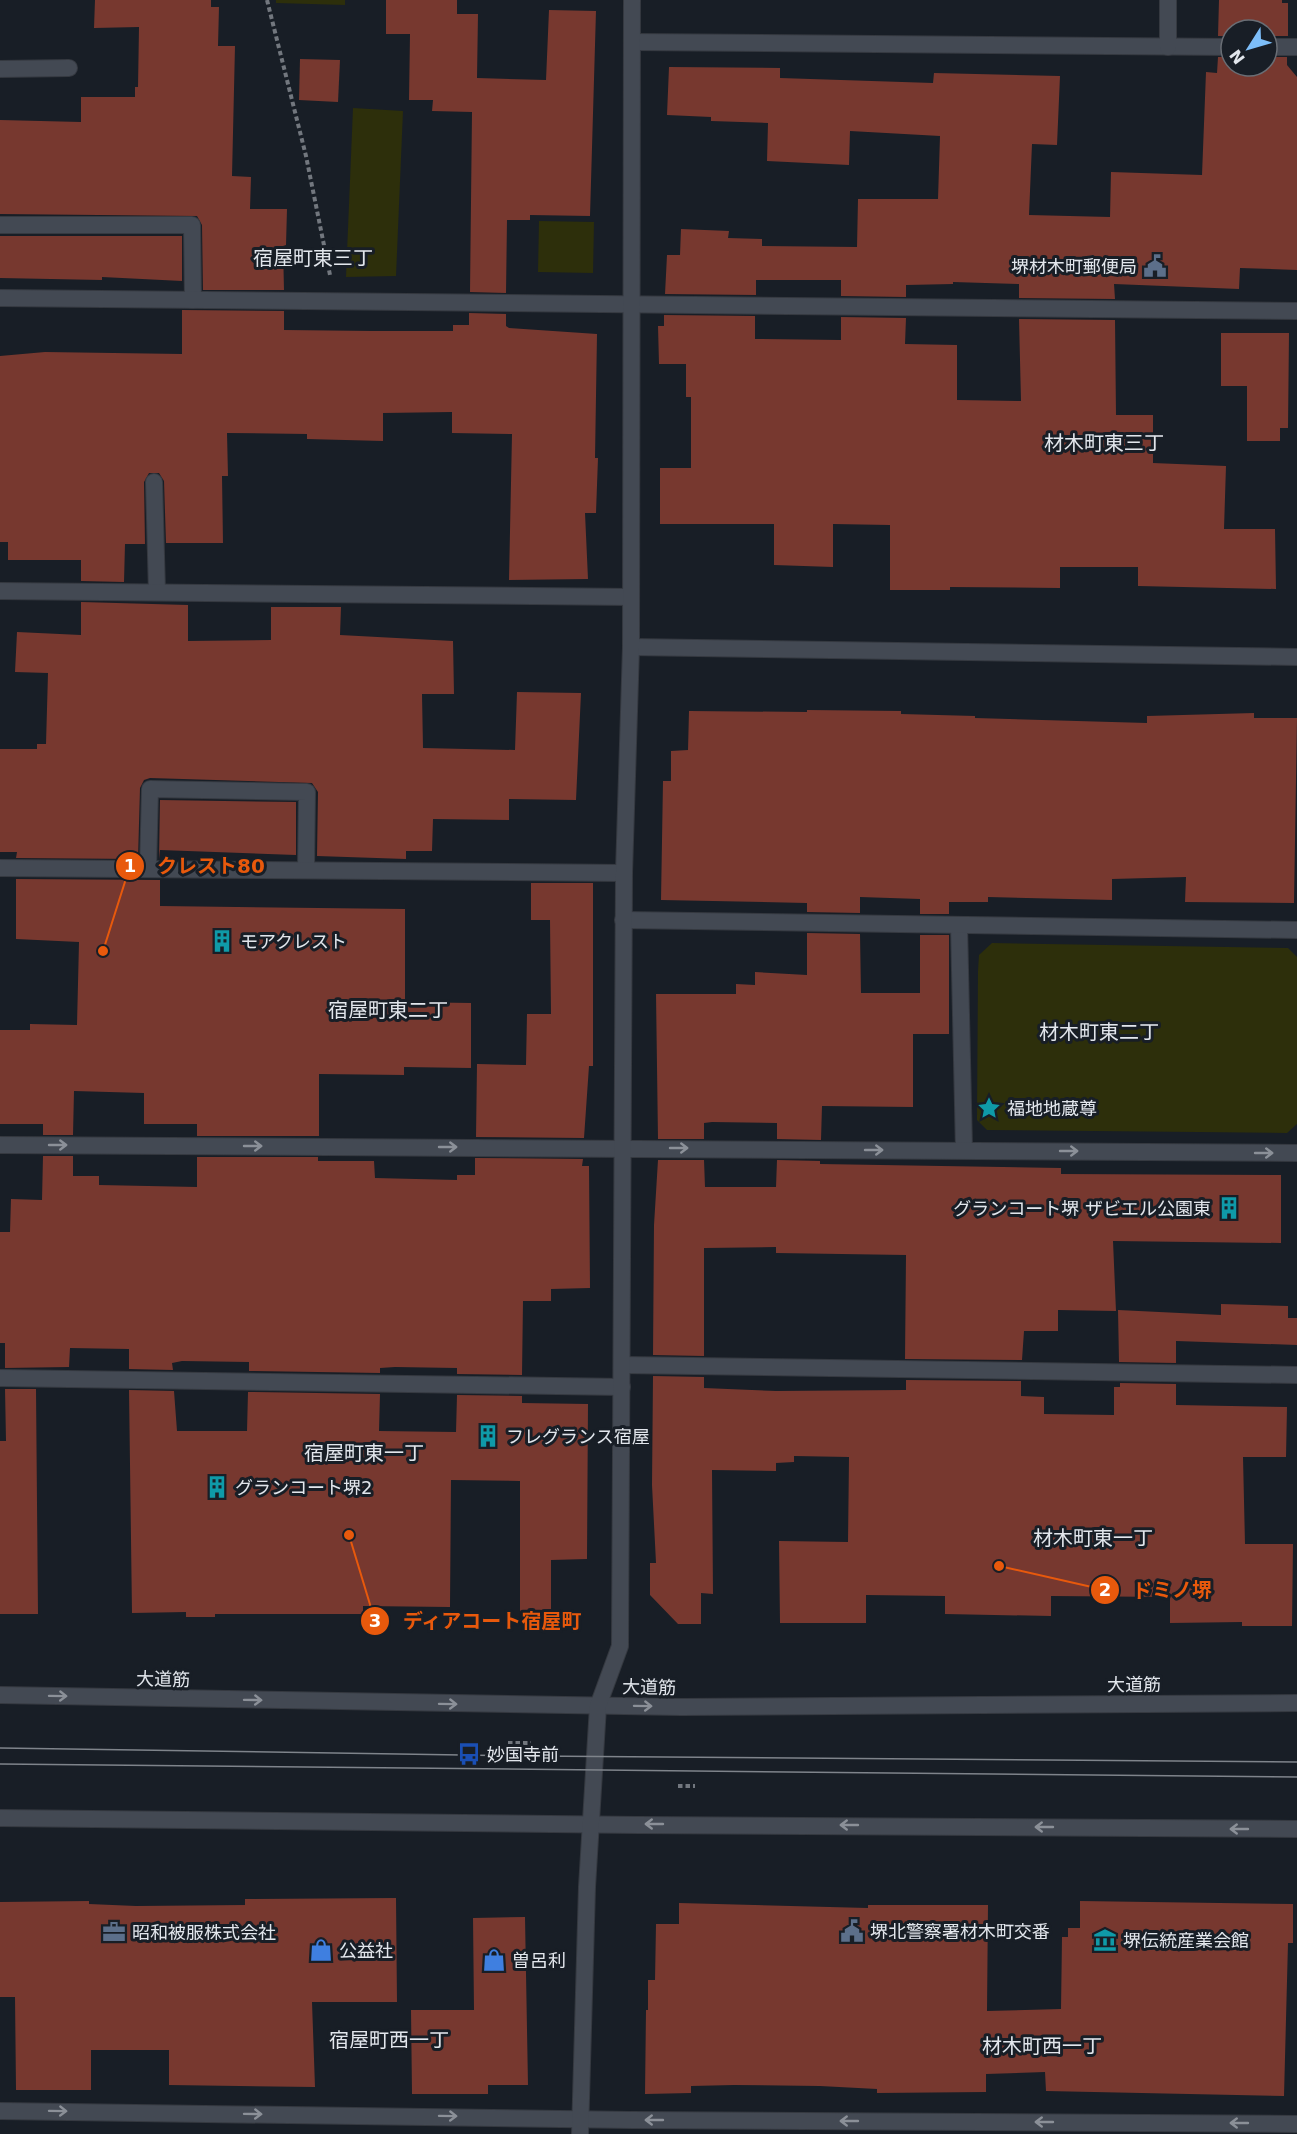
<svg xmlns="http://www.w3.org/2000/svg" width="1297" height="2134" font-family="'DejaVu Sans','Noto Sans JP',sans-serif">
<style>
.green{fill:#2d2f0b}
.building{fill:#77382f}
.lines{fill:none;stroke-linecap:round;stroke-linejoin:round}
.service-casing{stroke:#353940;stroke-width:18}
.minor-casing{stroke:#353940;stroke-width:18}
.tertiary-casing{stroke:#353940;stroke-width:18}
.path{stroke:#72777e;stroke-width:4;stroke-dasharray:4.5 3;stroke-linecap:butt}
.service{stroke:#434953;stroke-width:16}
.minor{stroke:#434953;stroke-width:16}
.tertiary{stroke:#434953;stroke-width:16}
.tram{stroke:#7f848b;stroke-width:1.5}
.oneway{stroke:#8b9098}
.labels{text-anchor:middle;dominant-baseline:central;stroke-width:6;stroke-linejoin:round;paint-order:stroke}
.poi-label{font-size:18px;fill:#e2e6ec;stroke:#181e26;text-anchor:start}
.street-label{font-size:18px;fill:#e2e6ec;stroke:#181e26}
.neighbourhood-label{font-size:20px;fill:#e2e6ec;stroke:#181e26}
.leader{fill:none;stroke:#e8590c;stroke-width:2}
.callout-dot{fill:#e8590c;stroke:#181e26;stroke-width:2}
.mark-label{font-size:18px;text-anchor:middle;font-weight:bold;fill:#fff}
.callout-label{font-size:20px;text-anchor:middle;font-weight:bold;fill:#e8590c;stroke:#181e26;stroke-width:6;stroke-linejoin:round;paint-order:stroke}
</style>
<rect width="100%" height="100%" fill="#181e26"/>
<g class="green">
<polygon points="276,0 345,0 345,5 276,3"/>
<polygon points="353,108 403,111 396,276 346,277"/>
<polygon points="539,221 594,222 593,273 538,272"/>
<polygon points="992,943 1288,948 1297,957 1297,1124 1287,1133 987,1130 977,1120 978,971 979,955"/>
</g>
<g class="building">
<polygon points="95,0 211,0 211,7 219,7 218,46 235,46 232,176 251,177 250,209 287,209 286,245 283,246 284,290 203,290 202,225 197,216 0,214 0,120 81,122 81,97 135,97 135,87 138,87 139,27 94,28"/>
<polygon points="386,0 457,0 457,14 478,14 477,78 546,80 549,10 596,11 590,216 530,215 530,220 507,220 506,293 470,292 472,112 432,111 433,100 409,100 410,34 386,34"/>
<polygon points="1219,0 1282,0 1282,3 1288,3 1288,36 1267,36 1267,30 1231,30 1231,36 1218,36"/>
<polygon points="1218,57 1231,57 1231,66 1267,66 1267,57 1287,57 1287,65 1297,77 1297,270 1240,268 1239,289 1114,284 1115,299 1019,298 1019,284 953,282 953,284 906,285 906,297 841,296 841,280 756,280 756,295 665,294 667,255 680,255 681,229 729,231 728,238 762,239 762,246 857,247 858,199 938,199 940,136 850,131 849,165 767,161 768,123 711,121 711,117 667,115 669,67 780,68 780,78 933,83 934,73 1060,76 1057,145 1032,144 1029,215 1110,217 1111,172 1202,175 1206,72 1217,73"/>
<polygon points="300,59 340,60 338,102 299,100"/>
<polygon points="0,236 182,236 182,281 102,277 102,280 0,278"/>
<polygon points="182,310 284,311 284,330 372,331 453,331 453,325 469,325 469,313 506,314 506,326 509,328 597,334 595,458 598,458 596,513 585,513 588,579 509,580 512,434 452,433 452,412 383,413 383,441 307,439 307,434 227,433 228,476 222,476 223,543 166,543 164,481 159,473 149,473 144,482 145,544 125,544 124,582 81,581 81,560 8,560 8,542 0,542 0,356 45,352 182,354"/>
<polygon points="664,315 755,316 755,339 841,340 841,317 906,318 905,344 957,345 957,400 1021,401 1019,319 1115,320 1116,415 1153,415 1153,463 1226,466 1224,529 1275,529 1276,589 1138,586 1138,567 1060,567 1060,588 950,587 950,590 890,590 890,525 833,524 833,567 774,565 774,524 660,524 660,468 691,468 691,397 686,397 686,364 659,364 658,326 664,326"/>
<polygon points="1221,333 1289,333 1288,428 1280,428 1280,441 1247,441 1247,386 1221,386"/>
<polygon points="81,602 188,605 188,641 271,640 271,607 341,607 340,635 453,641 454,694 422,694 423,748 515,750 517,692 581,693 576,800 509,799 509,820 433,819 432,851 406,851 406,859 317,856 318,792 312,783 150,778 144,780 140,788 138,859 16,858 17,852 0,852 0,749 37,749 37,744 46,744 48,673 15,672 17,632 81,635"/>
<polygon points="807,710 901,711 901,714 975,716 975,718 1147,723 1147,716 1254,713 1254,718 1297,718 1294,903 1185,902 1186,877 1112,879 1112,900 988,897 988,902 949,902 949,914 920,914 920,899 860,897 860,913 807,912 807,903 661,900 663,781 671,781 671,751 688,750 689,711 807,712"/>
<polygon points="160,800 296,802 296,855 160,850 159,859"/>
<polygon points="16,879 160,880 160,906 405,909 405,1002 471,1003 471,1068 404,1067 404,1075 319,1074 319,1136 197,1136 197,1124 144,1124 144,1093 74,1091 73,1135 43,1135 43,1124 0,1124 0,1030 30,1030 30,1024 77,1025 79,942 16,939"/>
<polygon points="531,883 593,883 593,1066 589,1066 584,1138 476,1137 477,1064 526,1065 527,1014 551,1014 550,920 531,920"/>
<polygon points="807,933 860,934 861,993 920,993 920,935 949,935 949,1034 913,1034 913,1107 822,1106 821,1140 777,1139 777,1123 712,1122 704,1123 704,1139 658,1139 656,994 736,994 736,984 755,985 755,972 807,975"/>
<polygon points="43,1156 73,1156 73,1176 99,1176 99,1185 197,1187 197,1157 318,1157 318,1161 374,1161 375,1178 457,1180 457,1175 475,1175 475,1158 583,1159 582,1166 589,1166 590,1288 551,1289 551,1301 523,1301 522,1375 457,1374 457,1368 395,1367 380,1368 380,1373 249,1371 249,1362 182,1361 172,1363 173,1370 129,1369 129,1349 70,1348 69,1367 5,1368 5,1343 0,1343 0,1232 10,1232 11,1199 42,1200"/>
<polygon points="658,1160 704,1160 705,1187 776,1187 777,1160 820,1161 820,1164 1061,1168 1061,1174 1281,1175 1281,1243 1113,1241 1116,1311 1058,1310 1058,1331 1024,1331 1022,1360 905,1359 906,1255 776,1253 776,1247 704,1248 704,1356 653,1355 654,1225"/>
<polygon points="1221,1304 1288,1306 1288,1318 1297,1318 1297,1345 1176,1341 1176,1363 1119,1362 1118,1310 1221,1315"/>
<polygon points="653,1376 704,1377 704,1388 776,1391 906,1390 906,1380 1021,1381 1021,1396 1044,1397 1044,1414 1114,1415 1114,1387 1120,1387 1120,1383 1176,1384 1176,1405 1287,1407 1286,1457 1243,1457 1245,1544 1293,1544 1292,1626 1242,1626 1242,1622 1170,1623 1170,1597 1051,1596 1051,1616 945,1614 945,1596 866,1595 866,1623 780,1623 779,1541 848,1542 849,1457 794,1456 794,1462 776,1463 776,1471 712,1470 713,1594 701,1593 701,1624 678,1624 650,1595 650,1563 656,1563 652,1485"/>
<polygon points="5,1389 36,1389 38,1614 0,1614 0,1441 6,1441"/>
<polygon points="129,1390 174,1391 177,1431 247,1431 248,1392 380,1394 379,1431 456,1432 457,1395 522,1396 522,1403 588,1404 587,1559 551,1560 551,1615 520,1615 520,1481 451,1480 450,1607 363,1606 363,1614 215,1614 215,1617 186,1617 186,1612 132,1613"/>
<polygon points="396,1898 397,2002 312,2002 315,2087 169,2085 169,2050 91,2050 91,2090 16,2090 15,1997 0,1997 0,1902 89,1901 89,1904 136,1906 245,1905 245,1899"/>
<polygon points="1080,1901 1293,1904 1293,1943 1288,1943 1284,2096 1046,2091 1045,2072 986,2074 986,2092 877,2093 877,2089 820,2086 734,2085 691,2086 691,2093 645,2094 646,2010 648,2010 648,1980 655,1980 656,1924 679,1924 679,1903 868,1908 868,1905 988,1905 987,2011 1061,2009 1062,1937 1068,1937 1068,1928 1080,1928"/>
<polygon points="525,1917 528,2085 488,2085 488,2094 412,2094 411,2010 474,2010 473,1918"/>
</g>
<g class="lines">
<g class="service-casing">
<g id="service">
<polyline points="0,69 69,68"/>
<polyline points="154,482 157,592"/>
<polyline points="148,869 150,789 307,792 306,870"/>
<polyline points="959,925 964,1150"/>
</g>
</g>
<g class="minor-casing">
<g id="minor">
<polyline points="632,42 1231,47"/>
<polyline points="1168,47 1168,0"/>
<polyline points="1267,47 1297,47"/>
<polyline points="0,225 192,225 193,300"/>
<polyline points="0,298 1297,311"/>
<polyline points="0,591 631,597"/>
<polyline points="0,868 624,873"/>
<polyline points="623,920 1297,930"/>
<polyline points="0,1145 1297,1153"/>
<polyline points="0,1378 622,1387"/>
<polyline points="0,2111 631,2120 1297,2124"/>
</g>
</g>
<g class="tertiary-casing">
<g id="tertiary">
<polyline points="631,647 1297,657"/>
<polyline points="623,1365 1297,1375"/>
<polyline points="0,1695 681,1707 1297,1703"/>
<path d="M 0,1818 C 432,1824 865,1827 1297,1829"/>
<polyline points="580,2134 587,1887 598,1706 620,1646 624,873 631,647 632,0"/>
</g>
</g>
<g class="path">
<polyline points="267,0 306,156 330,275"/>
<polyline points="508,1743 531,1743"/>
<polyline points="678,1786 695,1786"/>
</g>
<use href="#service" class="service"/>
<use href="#minor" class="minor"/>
<use href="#tertiary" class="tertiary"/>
<g class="tram">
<polyline points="0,1748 531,1756 1297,1762"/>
<polyline points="0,1764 1297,1777"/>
</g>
</g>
<defs><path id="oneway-shaft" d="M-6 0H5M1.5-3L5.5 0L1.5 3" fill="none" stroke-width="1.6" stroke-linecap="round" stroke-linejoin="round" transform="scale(1.5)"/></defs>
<g class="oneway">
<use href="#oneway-shaft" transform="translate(58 1145)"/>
<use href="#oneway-shaft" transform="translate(253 1146)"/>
<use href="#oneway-shaft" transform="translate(448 1147)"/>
<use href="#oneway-shaft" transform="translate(679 1148)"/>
<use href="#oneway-shaft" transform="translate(874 1150)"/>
<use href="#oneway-shaft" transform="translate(1069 1151)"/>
<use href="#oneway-shaft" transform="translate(1264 1153)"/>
<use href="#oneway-shaft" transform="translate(58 1696) rotate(1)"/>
<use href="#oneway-shaft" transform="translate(253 1700) rotate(1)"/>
<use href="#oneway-shaft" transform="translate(448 1704) rotate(1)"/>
<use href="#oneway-shaft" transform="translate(643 1706) rotate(1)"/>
<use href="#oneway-shaft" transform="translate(654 1824) rotate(-180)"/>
<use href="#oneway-shaft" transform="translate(849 1825) rotate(-180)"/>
<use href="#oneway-shaft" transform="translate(1044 1827) rotate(-180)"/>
<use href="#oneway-shaft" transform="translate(1239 1829) rotate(-180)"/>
<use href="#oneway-shaft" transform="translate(58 2111) rotate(1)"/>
<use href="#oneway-shaft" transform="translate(253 2114) rotate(1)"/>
<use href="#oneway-shaft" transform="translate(448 2116) rotate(1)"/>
<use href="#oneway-shaft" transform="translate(654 2120) rotate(-180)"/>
<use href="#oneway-shaft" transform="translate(849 2121) rotate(-180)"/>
<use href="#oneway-shaft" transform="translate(1044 2122) rotate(-180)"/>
<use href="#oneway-shaft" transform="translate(1239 2123) rotate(-180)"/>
</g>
<defs>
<g id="civic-bare" transform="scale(1.8)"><path d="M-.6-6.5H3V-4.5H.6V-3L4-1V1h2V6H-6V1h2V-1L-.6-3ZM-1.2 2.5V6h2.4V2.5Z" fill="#5c6f8a" stroke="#181e26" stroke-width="2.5" paint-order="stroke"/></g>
<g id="building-bare" transform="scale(1.8)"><path d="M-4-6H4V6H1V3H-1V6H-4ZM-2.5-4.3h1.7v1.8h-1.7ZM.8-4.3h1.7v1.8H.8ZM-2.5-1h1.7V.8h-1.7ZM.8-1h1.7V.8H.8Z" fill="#0f9aa8" stroke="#181e26" stroke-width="2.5" paint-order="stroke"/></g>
<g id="sight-bare" transform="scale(1.8)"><path d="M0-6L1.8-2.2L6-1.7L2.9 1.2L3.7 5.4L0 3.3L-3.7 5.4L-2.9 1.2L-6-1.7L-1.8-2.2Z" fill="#0f9aa8" stroke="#181e26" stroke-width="2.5" paint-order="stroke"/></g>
<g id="bus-bare" transform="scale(1.8)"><path d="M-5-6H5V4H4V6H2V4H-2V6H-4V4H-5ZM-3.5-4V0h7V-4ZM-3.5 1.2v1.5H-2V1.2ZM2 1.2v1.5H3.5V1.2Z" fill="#1a4fb4" stroke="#181e26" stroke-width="2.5" paint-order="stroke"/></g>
<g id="office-bare" transform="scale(1.8)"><path d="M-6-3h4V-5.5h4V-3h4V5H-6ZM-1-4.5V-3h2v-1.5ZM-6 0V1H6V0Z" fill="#5c6f8a" stroke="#181e26" stroke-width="2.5" paint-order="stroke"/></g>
<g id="museum-bare" transform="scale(1.8)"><path d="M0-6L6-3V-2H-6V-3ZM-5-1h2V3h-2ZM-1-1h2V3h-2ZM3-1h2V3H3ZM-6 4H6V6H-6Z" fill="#0f9aa8" stroke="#181e26" stroke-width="2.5" paint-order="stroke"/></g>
<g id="shop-bare" transform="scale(1.8)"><path d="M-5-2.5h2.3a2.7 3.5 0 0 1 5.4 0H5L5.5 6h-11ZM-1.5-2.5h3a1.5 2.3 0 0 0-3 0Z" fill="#3f7fe0" stroke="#181e26" stroke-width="2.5" paint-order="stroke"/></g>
</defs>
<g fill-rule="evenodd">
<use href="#civic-bare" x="1155" y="266"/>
<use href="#building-bare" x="222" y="941"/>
<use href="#sight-bare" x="989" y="1108"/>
<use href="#building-bare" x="1229" y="1208"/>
<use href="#building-bare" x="488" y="1436"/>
<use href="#building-bare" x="217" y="1487"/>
<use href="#bus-bare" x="469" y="1754"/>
<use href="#civic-bare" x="852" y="1931"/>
<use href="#office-bare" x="114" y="1932"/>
<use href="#museum-bare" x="1105" y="1940"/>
<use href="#shop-bare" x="321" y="1950"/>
<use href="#shop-bare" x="494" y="1960"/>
</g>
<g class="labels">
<g class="poi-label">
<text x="1137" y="266" text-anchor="end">堺材木町郵便局</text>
<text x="240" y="941">モアクレスト</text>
<text x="1007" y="1108">福地地蔵尊</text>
<text x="1211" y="1208" text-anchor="end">グランコート堺 ザビエル公園東</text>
<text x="506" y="1436">フレグランス宿屋</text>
<text x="235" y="1487">グランコート堺2</text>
<text x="487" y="1754">妙国寺前</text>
<text x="870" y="1931">堺北警察署材木町交番</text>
<text x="132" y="1932">昭和被服株式会社</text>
<text x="1123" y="1940">堺伝統産業会館</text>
<text x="339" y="1950">公益社</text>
<text x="512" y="1960">曽呂利</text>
</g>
<g class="street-label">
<text transform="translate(163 1679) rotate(1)">大道筋</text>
<text x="1134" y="1684">大道筋</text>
<text transform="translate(649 1687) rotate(1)">大道筋</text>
</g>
<g class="neighbourhood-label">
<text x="313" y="258">宿屋町東三丁</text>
<text x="1104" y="443">材木町東三丁</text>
<text x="388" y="1010">宿屋町東二丁</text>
<text x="1099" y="1032">材木町東二丁</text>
<text x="364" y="1453">宿屋町東一丁</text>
<text x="1093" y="1538">材木町東一丁</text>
<text x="389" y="2040">宿屋町西一丁</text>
<text x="1042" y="2046">材木町西一丁</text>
</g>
</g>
<path class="leader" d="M103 951L130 866M999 1566L1105 1590M349 1535L375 1621"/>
<g class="callout-dot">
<circle cx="103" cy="951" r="6"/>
<circle cx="999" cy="1566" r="6"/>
<circle cx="349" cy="1535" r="6"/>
<circle cx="130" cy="866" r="15"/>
<circle cx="1105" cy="1590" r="15"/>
<circle cx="375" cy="1621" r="15"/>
</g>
<g class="mark-label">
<text x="130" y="872">1</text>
<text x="1105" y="1596">2</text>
<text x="375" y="1627">3</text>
</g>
<g class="callout-label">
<text x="211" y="873">クレスト80</text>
<text x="1172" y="1597">ドミノ堺</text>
<text x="492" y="1628">ディアコート宿屋町</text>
</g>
<g transform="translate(1249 48) rotate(233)"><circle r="28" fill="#181e26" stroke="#696e75" stroke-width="1.5"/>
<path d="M0-4.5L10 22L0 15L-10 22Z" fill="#7dbef9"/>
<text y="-9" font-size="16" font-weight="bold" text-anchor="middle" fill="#e2e6ec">N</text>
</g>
</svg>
